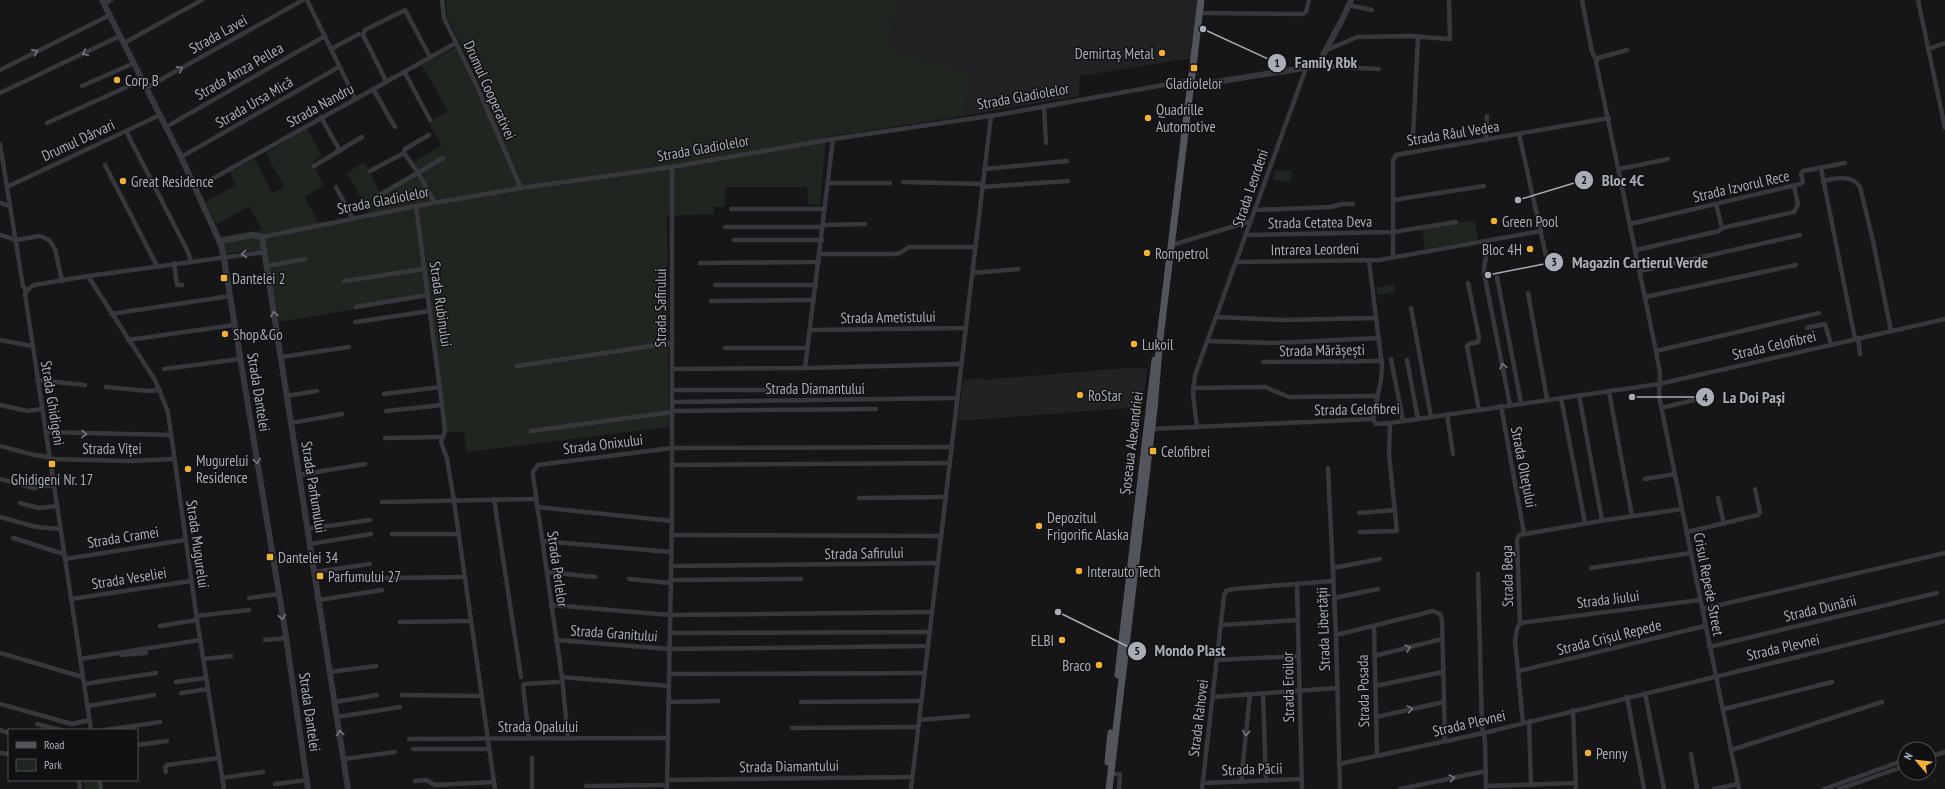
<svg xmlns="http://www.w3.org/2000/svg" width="1945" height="789" font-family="'PT Sans Narrow',sans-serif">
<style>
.built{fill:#222225}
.green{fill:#1e261f}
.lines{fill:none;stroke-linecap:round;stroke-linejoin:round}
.minor{stroke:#37383d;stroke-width:4.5}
.tertiary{stroke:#37383d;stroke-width:6}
.primary{stroke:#53555c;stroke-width:7}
.oneway{stroke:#757881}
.poi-dot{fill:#f2b134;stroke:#111113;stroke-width:1.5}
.labels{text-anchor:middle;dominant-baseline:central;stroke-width:3;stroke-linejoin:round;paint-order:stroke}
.street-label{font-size:15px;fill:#a8adb8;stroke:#111113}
.poi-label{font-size:15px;fill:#a8adb8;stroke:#111113;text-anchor:start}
.leader{fill:none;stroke:#a8adb8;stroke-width:1.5}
.callout-dot{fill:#a8adb8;stroke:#111113;stroke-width:1.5}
.mark-label{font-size:12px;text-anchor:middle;font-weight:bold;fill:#111}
.callout-label{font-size:16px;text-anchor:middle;font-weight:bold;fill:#a8adb8;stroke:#111113;stroke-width:3;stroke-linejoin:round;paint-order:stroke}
</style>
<rect width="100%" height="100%" fill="#161618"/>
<g class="built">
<polygon points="899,0 1198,0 1191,58 1080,76 1079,96 963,116 969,72 889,48"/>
<polygon points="1127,368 1147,368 1143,407 958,421 963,380 981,378 983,380"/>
</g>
<g class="green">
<polygon points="446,0 899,0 889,48 970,72 963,116 826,137 820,205 808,204 807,187 725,187 725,207 714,207 714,214 667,216 669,427 467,452 464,432 447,432 427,297 279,322 266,250 219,254 215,237 262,230 249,206 216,225 205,202 236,185 230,172 255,159 272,193 284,187 266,153 307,129 322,156 312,163 324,185 305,197 320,226 372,218 347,173 364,162 382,196 420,173 414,162 442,145 428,123 448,111 422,65 456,47 481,101 487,98 447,16"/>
<polygon points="1275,170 1292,171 1291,182 1273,180"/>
<polygon points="1475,220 1478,240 1425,249 1422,228"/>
<polygon points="1394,285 1395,292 1377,295 1377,287"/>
<polygon points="83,780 97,780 98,789 85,789"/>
</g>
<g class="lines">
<g class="minor">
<polyline points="307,0 355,98"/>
<polyline points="442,0 444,18 475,82 521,188"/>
<polyline points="1582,0 1592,52 1596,59"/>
<polyline points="1918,0 1945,128"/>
<polyline points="104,4 111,0"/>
<polyline points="1348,5 1372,10"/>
<polyline points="1199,13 1303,14 1306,12 1309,0"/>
<polyline points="124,43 202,0"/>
<polyline points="331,49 359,34"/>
<polyline points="1928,49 1945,43"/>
<polyline points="1327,50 1357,37 1410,36 1450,39 1449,0"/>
<polyline points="1627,50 1598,58 1596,62 1656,351 1660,373 1659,396 1739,789"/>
<polyline points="1317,66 1379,69"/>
<polyline points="0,70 110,15"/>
<polyline points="404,71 430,120"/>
<polyline points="386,81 363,35 365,30 405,10 430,57"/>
<polyline points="82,86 134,63"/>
<polyline points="146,88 303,0"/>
<polyline points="373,89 395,127"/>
<polyline points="0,93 120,36"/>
<polyline points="1044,106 1046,143"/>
<polyline points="321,117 340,151"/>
<polyline points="47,123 142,80"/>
<polyline points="166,127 325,36"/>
<polyline points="126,131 188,252 191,261"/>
<polyline points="1519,134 1546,256"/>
<polyline points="1413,136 1418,37"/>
<polyline points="1486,140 1487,116"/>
<polyline points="0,144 23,286 26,291"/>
<polyline points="404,153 405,149 429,135"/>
<polyline points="181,157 339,67"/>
<polyline points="105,165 157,266"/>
<polyline points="314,166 362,137"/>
<polyline points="1821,168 1855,339"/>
<polyline points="985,169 1067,161"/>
<polyline points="1619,169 1668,159"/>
<polyline points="370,171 404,153 418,173 435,203"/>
<path d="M 1823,181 C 1836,178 1851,174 1860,187 L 1873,241 L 1891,331"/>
<polyline points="903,182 983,184"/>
<polyline points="828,183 890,183"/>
<polyline points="7,187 160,115"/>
<polyline points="336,187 353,219"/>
<polyline points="982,187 1068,181"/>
<polyline points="196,188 456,43"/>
<polyline points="378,196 443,158"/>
<polyline points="1393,200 1484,186"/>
<polyline points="0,203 10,206"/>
<polyline points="1716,204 1722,228"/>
<polyline points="416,206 442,405 445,431 441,442 447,459 454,501 495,789"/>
<polyline points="731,209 825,209"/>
<polyline points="1255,210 1331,207 1342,204 1353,204"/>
<polyline points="1630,224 1800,184 1803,182 1801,174 1803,171 1845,163"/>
<polyline points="823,225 865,224"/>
<polyline points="725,227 823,227"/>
<polyline points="0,235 16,240 40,236 49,240 55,249 62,281"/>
<polyline points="1246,235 1393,232 1456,222"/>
<polyline points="262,237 416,206 521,188 672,167 833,139 1003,114 1191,80"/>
<polyline points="734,240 822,240"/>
<polyline points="1483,241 1486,258 1484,267 1485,278 1510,405"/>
<polyline points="1172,245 1251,221"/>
<polyline points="1636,250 1719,231 1722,228 1794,212 1798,204 1794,186"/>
<polyline points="820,254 894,254 900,253 909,247 975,247"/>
<polyline points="1393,258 1393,160 1396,155 1609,118"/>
<polyline points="1369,261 1382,366 1381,380 1373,419"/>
<polyline points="1237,262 1379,260 1541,231"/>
<polyline points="174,263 177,285 182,285"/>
<polyline points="700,263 819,262"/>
<polyline points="267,266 305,259"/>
<polyline points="1640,271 1800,235"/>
<polyline points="973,273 1018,269"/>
<polyline points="88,276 155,380 168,412 197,620 224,789"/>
<polyline points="1497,277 1521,403"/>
<polyline points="344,281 424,269"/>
<polyline points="1468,283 1479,337 1478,342 1469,344 1467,346 1479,410"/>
<polyline points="715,285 816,285"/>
<polyline points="1528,293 1547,399"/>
<polyline points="1645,297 1796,265"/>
<polyline points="711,301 814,300"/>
<polyline points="356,307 428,295"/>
<polyline points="1411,308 1431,417"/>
<polyline points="111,314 230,296"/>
<polyline points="1217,317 1283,320 1376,318"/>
<polyline points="355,322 430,311"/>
<polyline points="1807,328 1825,324 1831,344"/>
<polyline points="810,330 966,328"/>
<polyline points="1858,338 1860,354"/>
<polyline points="0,340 32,346"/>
<polyline points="128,340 234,325"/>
<polyline points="1209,341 1274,343 1379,338"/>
<polyline points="725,348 807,348"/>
<polyline points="1656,351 1819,313"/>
<polyline points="281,357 349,347"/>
<polyline points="1391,359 1403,421"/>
<polyline points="1407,360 1418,419"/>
<polyline points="1263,362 1382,361"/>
<polyline points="517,366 672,343"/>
<polyline points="805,368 833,139"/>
<polyline points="164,369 240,359"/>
<polyline points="672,369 807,368 961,364"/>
<polyline points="37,380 85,385"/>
<polyline points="106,387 148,391 160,390"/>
<polyline points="1193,388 1265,387 1289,397 1378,396"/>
<polyline points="672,390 767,390"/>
<polyline points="1609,392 1632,516"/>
<polyline points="384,394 440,387"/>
<polyline points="1579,395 1602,520"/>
<polyline points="286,396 317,391"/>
<polyline points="1561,398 1585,523"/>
<polyline points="672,402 957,398"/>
<polyline points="0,405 28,411 42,409"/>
<polyline points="1501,406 1524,533"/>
<polyline points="1661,408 1711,396"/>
<polyline points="386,411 442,405"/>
<polyline points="672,411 876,409"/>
<polyline points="1447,414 1453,454"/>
<polyline points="1373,419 1376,424 1390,423 1659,384 1945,319"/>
<polyline points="291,423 342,414"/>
<polyline points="1197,427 1193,394 1195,375 1306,68"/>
<polyline points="1151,429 1373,419"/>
<polyline points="531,431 672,412"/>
<polyline points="45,432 171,435"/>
<polyline points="385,438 442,437"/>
<polyline points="0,446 34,455 49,457"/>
<polyline points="49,459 130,461 174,459"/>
<polyline points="672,465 950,463"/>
<polyline points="1328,468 1336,635 1340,789"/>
<polyline points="299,475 365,464"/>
<polyline points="0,479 34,488 53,485"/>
<polyline points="1645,479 1675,474"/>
<polyline points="859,498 946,497"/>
<polyline points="1718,498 1724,524"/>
<polyline points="494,499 521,677"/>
<polyline points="382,502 536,499"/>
<polyline points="20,503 39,508 57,506"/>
<polyline points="537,507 672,521"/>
<polyline points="1359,513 1395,510"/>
<polyline points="0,517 36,527 60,529"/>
<polyline points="307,529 370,520"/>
<polyline points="1360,532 1397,531 1389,454 1390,423"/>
<polyline points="1687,532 1758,515 1760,512 1755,489"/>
<polyline points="392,534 458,534"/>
<polyline points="671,535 941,536"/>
<polyline points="13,538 64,554"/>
<polyline points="542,541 671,552"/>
<polyline points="310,544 371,534"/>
<polyline points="65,559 185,540"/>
<polyline points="671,566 938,563"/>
<polyline points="1333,568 1380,559"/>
<polyline points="1591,568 1691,553"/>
<polyline points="314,572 370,564"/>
<polyline points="547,572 595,577"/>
<polyline points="1478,574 1482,727 1485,740 1486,789"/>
<polyline points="386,578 464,577"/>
<polyline points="629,579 670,583"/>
<polyline points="670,580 801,579"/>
<polyline points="1297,585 1302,789"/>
<polyline points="249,598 279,594"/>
<polyline points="1334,598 1378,589"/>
<polyline points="71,599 191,581"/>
<polyline points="319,600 382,590"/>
<polyline points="551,605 670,615 932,612"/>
<polyline points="1702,609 1945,553"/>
<polyline points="196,616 249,610"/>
<polyline points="400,622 470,621"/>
<polyline points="1520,623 1517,540 1519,535 1606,520 1682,509"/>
<polyline points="1520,623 1700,600"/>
<polyline points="1520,623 1517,629 1515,641 1523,723"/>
<polyline points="1221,625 1298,620"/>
<polyline points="160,626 197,620"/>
<polyline points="1374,626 1377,755"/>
<polyline points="670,633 929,632"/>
<polyline points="1336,635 1433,611 1440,614 1442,619 1445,741"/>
<polyline points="265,640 286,638"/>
<polyline points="556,640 669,649 927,646"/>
<polyline points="1709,647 1937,593"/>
<polyline points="0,653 83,677"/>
<polyline points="121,655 146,653"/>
<polyline points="1374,656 1442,639"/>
<polyline points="80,659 200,640"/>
<polyline points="203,659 231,656"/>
<polyline points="1217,660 1299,656"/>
<polyline points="1519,671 1705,626"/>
<polyline points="330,672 376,666"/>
<polyline points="669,674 924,673"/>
<polyline points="562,677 669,686"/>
<polyline points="176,682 206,678"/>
<polyline points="84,684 156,673"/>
<polyline points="1375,686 1443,672"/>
<polyline points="181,693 208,689"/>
<polyline points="1263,693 1266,781"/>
<polyline points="1645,693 1664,789"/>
<polyline points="402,695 481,696"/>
<polyline points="1213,697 1337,688"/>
<polyline points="1627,697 1644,789"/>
<polyline points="335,702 377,695"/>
<polyline points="669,702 718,701"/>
<polyline points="801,702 921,701"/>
<polyline points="0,704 72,724 90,720"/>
<polyline points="88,706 154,695"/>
<polyline points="1724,709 1832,682"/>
<polyline points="1573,710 1576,789"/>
<polyline points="337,717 400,707"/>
<polyline points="1376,717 1444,702"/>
<polyline points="919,720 968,716"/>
<polyline points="1529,721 1531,784"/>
<polyline points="37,724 60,730"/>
<polyline points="792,728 918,727"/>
<polyline points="0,730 9,733"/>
<polyline points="91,730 25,294 28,289 34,285 88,276 265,252"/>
<polyline points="105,730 160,722"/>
<polyline points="529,738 523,686 524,684 558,682"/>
<polyline points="568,738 562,677 533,476 533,472 538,465 672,448 952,447"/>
<polyline points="409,739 668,738"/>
<polyline points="137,745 167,741"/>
<polyline points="413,749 489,749"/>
<polyline points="1731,750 1882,702"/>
<polyline points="0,753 9,754"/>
<polyline points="1691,754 1697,789"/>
<polyline points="1929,757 1945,752"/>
<polyline points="532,758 532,789"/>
<polyline points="344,759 395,752"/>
<polyline points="1339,764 1488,732 1945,621"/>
<polyline points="166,772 165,767 167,765 219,758"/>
<polyline points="1111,774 1120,774 1119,789"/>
<polyline points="222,778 263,772"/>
<polyline points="79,780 80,789"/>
<polyline points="99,780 101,789"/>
<polyline points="667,780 912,777"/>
<polyline points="415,781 426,780 435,785 494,782"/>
<polyline points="1241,782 1250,694"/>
<polyline points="1203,783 1302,779"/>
<polyline points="275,784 307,780"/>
<polyline points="586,786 667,785"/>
<polyline points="1486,786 1576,783"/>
<polyline points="667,789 672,521 672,167"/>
<polyline points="911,789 991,116"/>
<polyline points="1202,789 1224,596 1226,591 1233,589 1333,581"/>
<polyline points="1400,789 1486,771"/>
<polyline points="1714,789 1738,784"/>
<polyline points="1824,789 1902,761"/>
<polyline points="1839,789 1905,766"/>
</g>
<g class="tertiary">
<polyline points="102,0 181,157 222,247 285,630 308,789"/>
<polyline points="1190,86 1317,66 1342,20 1351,0"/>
<polyline points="220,241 252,235 262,237 348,789"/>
</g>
<g class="primary">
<polyline points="1118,675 1155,360"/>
<polyline points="1108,762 1111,733"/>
<polyline points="1109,789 1154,409 1160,338 1201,0"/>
</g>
</g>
<defs><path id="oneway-chevron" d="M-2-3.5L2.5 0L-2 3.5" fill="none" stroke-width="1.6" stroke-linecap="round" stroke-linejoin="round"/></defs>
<g class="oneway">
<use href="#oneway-chevron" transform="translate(35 52) rotate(-26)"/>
<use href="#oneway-chevron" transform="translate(85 53) rotate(155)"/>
<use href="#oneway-chevron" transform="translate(180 69) rotate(-29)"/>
<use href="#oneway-chevron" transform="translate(244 254) rotate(174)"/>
<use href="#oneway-chevron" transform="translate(274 314) rotate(-99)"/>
<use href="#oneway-chevron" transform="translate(1503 366) rotate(-101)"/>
<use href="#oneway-chevron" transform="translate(84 434) rotate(2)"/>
<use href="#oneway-chevron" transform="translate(257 461) rotate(81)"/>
<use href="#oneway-chevron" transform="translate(282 617) rotate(81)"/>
<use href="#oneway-chevron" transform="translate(1408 648) rotate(-15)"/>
<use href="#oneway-chevron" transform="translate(1410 709) rotate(-12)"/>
<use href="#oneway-chevron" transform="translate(340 733) rotate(-99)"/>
<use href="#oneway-chevron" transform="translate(1246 733) rotate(96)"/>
<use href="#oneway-chevron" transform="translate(1452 778) rotate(-12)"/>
</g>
<g class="poi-dot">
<circle cx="1162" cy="53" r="4"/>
<rect x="1190" y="64" width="8" height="8" rx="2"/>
<circle cx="117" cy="80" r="4"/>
<circle cx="1148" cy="118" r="4"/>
<circle cx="123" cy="181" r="4"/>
<circle cx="1494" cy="221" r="4"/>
<circle cx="1530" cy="249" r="4"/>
<circle cx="1147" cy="253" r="4"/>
<rect x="220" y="274" width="8" height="8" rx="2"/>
<circle cx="225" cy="334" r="4"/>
<circle cx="1134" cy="344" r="4"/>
<circle cx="1080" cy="395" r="4"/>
<rect x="1149" y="447" width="8" height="8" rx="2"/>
<rect x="48" y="460" width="8" height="8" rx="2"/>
<circle cx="188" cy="469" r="4"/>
<circle cx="1039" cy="526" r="4"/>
<rect x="266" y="553" width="8" height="8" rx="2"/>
<circle cx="1079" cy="571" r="4"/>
<rect x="316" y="572" width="8" height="8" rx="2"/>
<circle cx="1062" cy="640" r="4"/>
<circle cx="1099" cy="665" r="4"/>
<circle cx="1588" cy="753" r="4"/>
</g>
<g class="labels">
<g class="street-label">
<text transform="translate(218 34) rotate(-29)">Strada Lavei</text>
<text transform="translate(239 71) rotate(-30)">Strada Amza Pellea</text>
<text transform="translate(490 90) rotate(66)">Drumul Cooperativei</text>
<text transform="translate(1023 96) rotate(-10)">Strada Gladiolelor</text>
<text transform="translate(254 102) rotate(-30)">Strada Ursa Mică</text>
<text transform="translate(320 105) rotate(-29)">Strada Nandru</text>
<text transform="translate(1453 133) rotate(-9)">Strada Râul Vedea</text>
<text transform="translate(78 140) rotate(-25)">Drumul Dârvari</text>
<text transform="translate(703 148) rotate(-10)">Strada Gladiolelor</text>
<text transform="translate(1741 186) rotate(-13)">Strada Izvorul Rece</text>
<text transform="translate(1250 188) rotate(-71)">Strada Leordeni</text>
<text transform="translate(383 200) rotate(-11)">Strada Gladiolelor</text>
<text transform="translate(1320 222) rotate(-1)">Strada Cetatea Deva</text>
<text transform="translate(1315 249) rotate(-1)">Intrarea Leordeni</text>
<text transform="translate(441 304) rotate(82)">Strada Rubinului</text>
<text transform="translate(660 308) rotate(-90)">Strada Safirului</text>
<text transform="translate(888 317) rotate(-1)">Strada Ametistului</text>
<text transform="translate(1774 345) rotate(-13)">Strada Celofibrei</text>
<text transform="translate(1322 350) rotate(-1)">Strada Mărășești</text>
<text x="815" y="388">Strada Diamantului</text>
<text transform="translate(259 392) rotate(81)">Strada Dantelei</text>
<text transform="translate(53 403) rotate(81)">Strada Ghidigeni</text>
<text transform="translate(1357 409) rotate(-1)">Strada Celofibrei</text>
<text transform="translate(1131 443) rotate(-83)">Șoseaua Alexandriei</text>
<text transform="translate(603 444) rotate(-7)">Strada Onixului</text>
<text x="112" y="448">Strada Viței</text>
<text transform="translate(1524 467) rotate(79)">Strada Oltețului</text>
<text transform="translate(314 487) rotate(81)">Strada Parfumului</text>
<text transform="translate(123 537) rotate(-9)">Strada Cramei</text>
<text transform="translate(198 544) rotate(82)">Strada Mugurelui</text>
<text transform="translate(864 553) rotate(-1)">Strada Safirului</text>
<text transform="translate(558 569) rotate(82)">Strada Perlelor</text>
<text transform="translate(1507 576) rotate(-91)">Strada Bega</text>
<text transform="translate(129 578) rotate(-9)">Strada Veseliei</text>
<text transform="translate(1709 584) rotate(79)">Crisul Repede Street</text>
<text transform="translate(1608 599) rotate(-7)">Strada Jiului</text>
<text transform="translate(1820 608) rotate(-13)">Strada Dunării</text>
<text transform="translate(1323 629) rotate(-92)">Strada Libertății</text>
<text transform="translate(614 633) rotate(4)">Strada Granitului</text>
<text transform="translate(1609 637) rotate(-14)">Strada Crișul Repede</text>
<text transform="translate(1783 647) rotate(-13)">Strada Plevnei</text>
<text transform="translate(1288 687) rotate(-91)">Strada Eroilor</text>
<text transform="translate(1363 691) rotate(-91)">Strada Posada</text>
<text transform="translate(310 712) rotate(82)">Strada Dantelei</text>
<text transform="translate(1198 718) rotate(-83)">Strada Rahovei</text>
<text transform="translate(1469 723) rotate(-13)">Strada Plevnei</text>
<text x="538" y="726">Strada Opalului</text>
<text transform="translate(789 766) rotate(-1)">Strada Diamantului</text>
<text transform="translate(1252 769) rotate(-2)">Strada Păcii</text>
</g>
<g class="poi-label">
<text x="1154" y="53" text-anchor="end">Demirtaș Metal</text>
<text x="125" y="80">Corp B</text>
<text x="1194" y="83" text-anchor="middle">Gladiolelor</text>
<text x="1156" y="109">Quadrille<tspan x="1156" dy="17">Automotive</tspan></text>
<text x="131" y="181">Great Residence</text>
<text x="1502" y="221">Green Pool</text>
<text x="1522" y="249" text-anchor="end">Bloc 4H</text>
<text x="1155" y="253">Rompetrol</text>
<text x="232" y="278">Dantelei 2</text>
<text x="233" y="334">Shop&amp;Go</text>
<text x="1142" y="344">Lukoil</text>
<text x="1088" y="395">RoStar</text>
<text x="1161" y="451">Celofibrei</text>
<text x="196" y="460">Mugurelui<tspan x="196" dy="17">Residence</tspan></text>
<text x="52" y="479" text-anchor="middle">Ghidigeni Nr. 17</text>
<text x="1047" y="517">Depozitul<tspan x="1047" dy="17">Frigorific Alaska</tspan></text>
<text x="278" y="557">Dantelei 34</text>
<text x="1087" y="571">Interauto Tech</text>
<text x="328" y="576">Parfumului 27</text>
<text x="1054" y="640" text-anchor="end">ELBI</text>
<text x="1091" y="665" text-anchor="end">Braco</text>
<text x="1596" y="753">Penny</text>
</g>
</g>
<path class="leader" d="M1203 29L1277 63M1518 200L1584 180M1488 275L1554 262M1632 397L1705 397M1058 612L1137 651"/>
<g class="callout-dot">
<circle cx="1203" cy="29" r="4"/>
<circle cx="1518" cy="200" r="4"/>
<circle cx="1488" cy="275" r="4"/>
<circle cx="1632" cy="397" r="4"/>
<circle cx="1058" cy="612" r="4"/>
<circle cx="1277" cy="63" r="10"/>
<circle cx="1584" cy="180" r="10"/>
<circle cx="1554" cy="262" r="10"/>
<circle cx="1705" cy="397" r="10"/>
<circle cx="1137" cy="651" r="10"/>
</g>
<g class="mark-label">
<text x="1277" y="67">1</text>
<text x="1584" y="184">2</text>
<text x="1554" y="266">3</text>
<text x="1705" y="402">4</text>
<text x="1137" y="655">5</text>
</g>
<g class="callout-label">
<text x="1326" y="68">Family Rbk</text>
<text x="1623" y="186">Bloc 4C</text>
<text x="1640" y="268">Magazin Cartierul Verde</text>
<text x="1754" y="403">La Doi Pași</text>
<text x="1190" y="656">Mondo Plast</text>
</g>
<rect x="8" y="729" width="130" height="52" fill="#111113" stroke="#4d4f55"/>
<rect x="16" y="742" width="20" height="6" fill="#53555c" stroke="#4d4f55"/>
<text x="44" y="749" font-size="12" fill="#a8adb8">Road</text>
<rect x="16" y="759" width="20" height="12" fill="#1e261f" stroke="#4d4f55"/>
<text x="44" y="769" font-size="12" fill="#a8adb8">Park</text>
<g transform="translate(1917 761) rotate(298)"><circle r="19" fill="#111113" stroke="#4d4f55"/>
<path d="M0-3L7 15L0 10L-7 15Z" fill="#f2b134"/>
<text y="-6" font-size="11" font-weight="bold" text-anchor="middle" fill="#a8adb8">N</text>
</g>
</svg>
